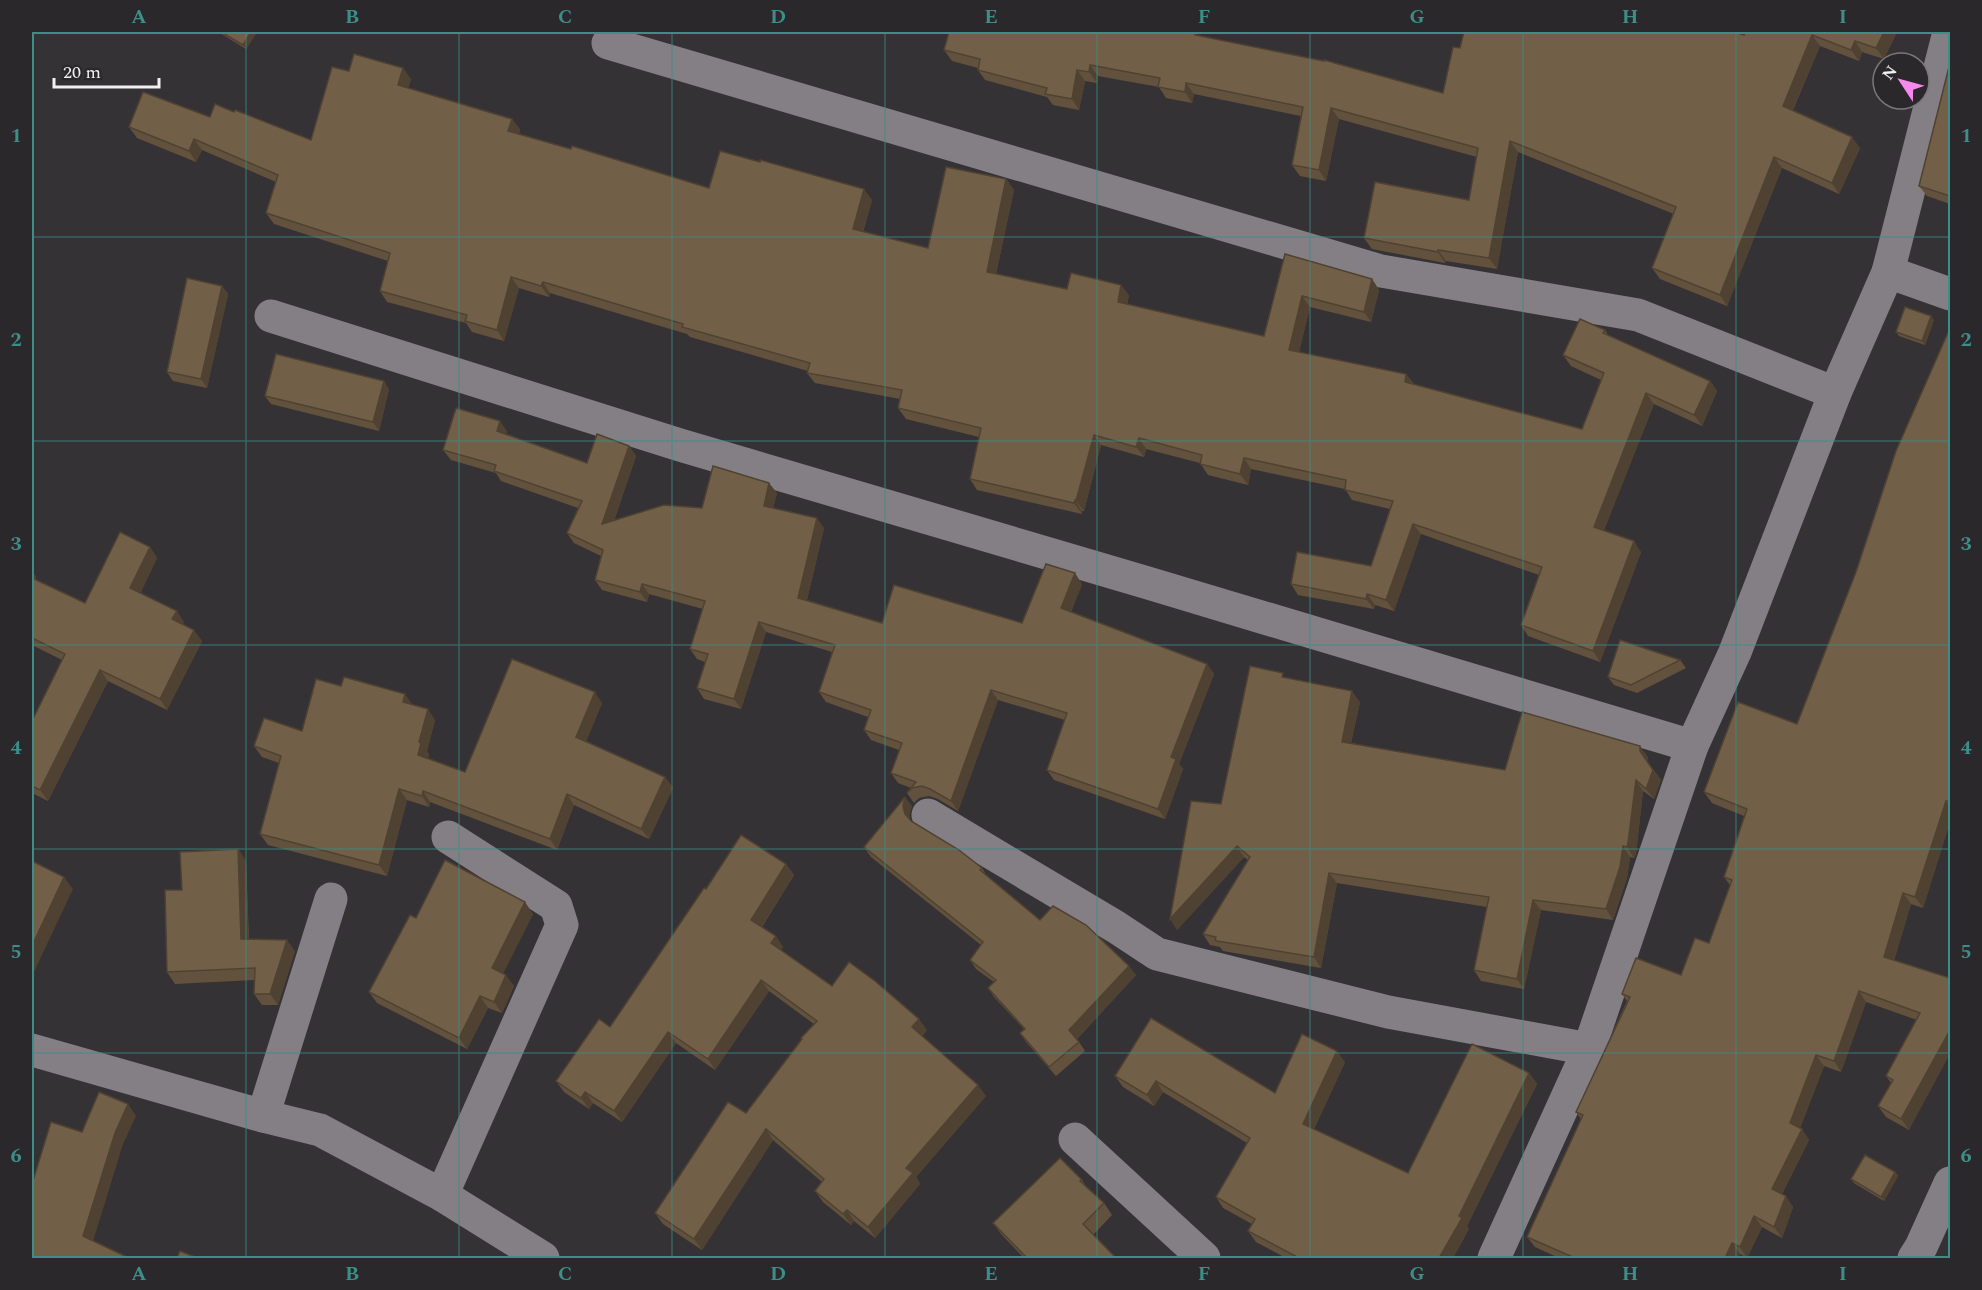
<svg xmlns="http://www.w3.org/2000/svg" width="1982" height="1290" font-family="Spectral,serif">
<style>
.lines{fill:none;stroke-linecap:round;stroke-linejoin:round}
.minor{stroke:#837f84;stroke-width:33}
.wall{fill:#62523d}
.shaded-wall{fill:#504232}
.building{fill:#725f47;stroke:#504232;stroke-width:1.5}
.grid{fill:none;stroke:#3d8e89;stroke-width:1.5;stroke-opacity:0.55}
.neatline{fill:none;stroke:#3d8e89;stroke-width:2}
.grid-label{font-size:20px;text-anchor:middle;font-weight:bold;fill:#3d8e89}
</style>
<rect width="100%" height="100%" fill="#353236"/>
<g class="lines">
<g class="minor">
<polyline points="608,43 1381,271 1638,315 1835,393"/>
<polyline points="1888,272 1950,294"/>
<polyline points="271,316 680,445 1148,583 1692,746"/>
<polyline points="928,815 1116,927 1157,954 1388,1012 1589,1049"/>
<polyline points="32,1050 263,1116 320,1130 442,1195 543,1258"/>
<polyline points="263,1116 331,899"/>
<polyline points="1075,1139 1204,1258"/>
<polyline points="442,1195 562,925 556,906 448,837"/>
<polyline points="1494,1258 1589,1049 1692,746 1735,652 1835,393 1888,272 1949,32"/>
<polyline points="1914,1258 1921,1247 1950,1183"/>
</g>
</g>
<g class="wall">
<polygon points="219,32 257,32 246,49 220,33"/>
<polygon points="949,32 1194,32 1196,33 1198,35 1443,93 1460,48 1744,35 1746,32 1897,32 1884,59 1862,52 1859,61 1820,46 1793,110 1860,148 1839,194 1782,168 1727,306 1660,279 1652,268 1674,214 1518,152 1497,269 1446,261 1445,263 1372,249 1364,238 1469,200 1477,157 1339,119 1326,181 1300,176 1292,165 1301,116 1194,94 1192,103 1166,98 1159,87 1098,76 1097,83 1085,81 1079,110 1053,105 1047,97 985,80 978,70 978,68 952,61 944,50"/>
<polygon points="1950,63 1950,204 1927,196 1919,186"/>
<polygon points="349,71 411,79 408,88 520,129 519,134 709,188 872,200 863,232 928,248 1006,179 1014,190 996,274 1067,289 1129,295 1127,305 1264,336 1285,254 1372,279 1379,290 1371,322 1310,307 1299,352 1406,374 1414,384 1582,429 1601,380 1571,366 1563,355 1605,330 1608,335 1710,381 1717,391 1702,426 1654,404 1604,530 1641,552 1600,662 1528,636 1521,625 1539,575 1421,534 1394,611 1375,605 1374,609 1298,595 1291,584 1371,566 1390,509 1352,500 1345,489 1251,469 1248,485 1208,475 1200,463 1146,449 1144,457 1101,445 1084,511 1082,511 1082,514 977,490 970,479 979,437 906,419 898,408 900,399 815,383 807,373 808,371 690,337 687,334 550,293 549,297 519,288 504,341 472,332 466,323 387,302 380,291 388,261 274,224 266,213 276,182 202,150 196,162 137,138 129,127 210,117 234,112 311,140"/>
<polygon points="222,286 228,294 207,388 173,381 167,372"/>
<polygon points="1934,320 1925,345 1899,336 1896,332"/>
<polygon points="1950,329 1950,822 1923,908 1911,904 1894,960 1950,978 1909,1130 1886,1117 1878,1106 1891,1083 1886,1076 1917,1020 1866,1002 1841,1072 1824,1066 1800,1128 1809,1140 1782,1194 1793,1207 1782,1238 1762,1227 1747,1258 1740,1254 1738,1258 1559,1258 1535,1247 1527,1237 1581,1119 1576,1112 1627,1001 1622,994 1681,975 1709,943 1730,885 1724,877 1744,816 1712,803 1704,792 1797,724"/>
<polygon points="389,389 379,431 271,404 265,396"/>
<polygon points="507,431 506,435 587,463 629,446 636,456 614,521 702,508 777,493 773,508 824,528 807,600 882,623 1022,623 1082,584 1071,612 1207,664 1214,674 1179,764 1183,769 1165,819 1054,780 1047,770 1065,720 998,700 958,811 938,799 929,796 919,798 914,803 907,793 911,788 898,783 891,773 899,750 871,740 864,730 868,717 826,702 819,692 832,652 766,632 741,709 704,699 697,688 705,662 697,659 690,649 703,609 649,594 647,602 602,590 595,580 601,556 574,543 567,533 578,508 501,481 496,473 451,460 443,450"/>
<polygon points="150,547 157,558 140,593 184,622 183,624 202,641 167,710 108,681 48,801 32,793 32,721 62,660 32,645 32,571 36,577 35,579 85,603"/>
<polygon points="1680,660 1686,668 1637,693 1614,685 1608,677"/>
<polygon points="1286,678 1360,702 1351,743 1505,770 1648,757 1647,761 1661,780 1654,799 1643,791 1636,854 1634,858 1630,857 1627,878 1613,920 1541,910 1524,989 1481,981 1474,970 1487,907 1337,883 1321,968 1223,951 1220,947 1210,945 1203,934 1248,860 1244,857 1177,930 1221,804"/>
<polygon points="602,703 586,741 665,777 673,788 649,839 574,805 557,850 430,802 429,807 407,800 387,876 268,845 260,834 279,763 262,757 254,746 412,705 435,720 427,751 429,754 428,758 465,772"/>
<polygon points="912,806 909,815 911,821 982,868 986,875 1040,920 1136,975 1077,1039 1085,1051 1056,1076 1026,1042 1020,1033 1024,1029 994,997 988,988 994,982 976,969 970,960 981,945 871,857 864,847"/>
<polygon points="238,849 246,861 249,939 295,951 278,1005 262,1005 254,994 254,980 175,984 167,972 182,890"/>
<polygon points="786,864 794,875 762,927 783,947 781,950 832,986 927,1030 922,1036 986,1096 916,1177 920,1184 875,1238 854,1221 851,1225 823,1202 815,1191 822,1182 773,1140 702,1250 663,1224 655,1213 746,1113 814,1024 769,991 715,1070 676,1043 622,1122 593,1103 589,1109 564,1092 556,1081 610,1027 706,889"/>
<polygon points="533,914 503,973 514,986 502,1013 488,1008 467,1049 377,1003 369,992 416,918"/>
<polygon points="1345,1062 1314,1129 1408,1173 1529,1073 1537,1084 1467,1226 1469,1229 1453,1258 1286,1258 1256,1242 1248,1231 1252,1224 1223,1208 1216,1197 1247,1143 1163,1092 1154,1106 1123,1087 1115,1076 1275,1093"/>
<polygon points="1895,1172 1898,1176 1884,1201 1854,1183 1851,1179"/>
<polygon points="1082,1180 1087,1188 1104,1203 1112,1215 1093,1235 1116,1258 1024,1258 1002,1235 993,1223"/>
</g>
<g class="shaded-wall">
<polygon points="251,32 257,32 246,49 243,45"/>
<polygon points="1884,32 1897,32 1884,59 1876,48"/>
<polygon points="1812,35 1820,46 1790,116 1783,106"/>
<polygon points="1855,41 1862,52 1859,61 1851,50"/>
<polygon points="1090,65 1098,76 1097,83 1089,72"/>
<polygon points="403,68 411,79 405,95 398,85"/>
<polygon points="1077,70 1085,81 1079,110 1072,99"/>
<polygon points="1186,83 1194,94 1192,103 1185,92"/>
<polygon points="1331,108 1339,119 1326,181 1319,170"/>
<polygon points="512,119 520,129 516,142 508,131"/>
<polygon points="1852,137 1860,148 1839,194 1832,183"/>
<polygon points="194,139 202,150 196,162 189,151"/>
<polygon points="1510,141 1518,152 1497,269 1489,258"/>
<polygon points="1774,157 1782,168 1727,306 1720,295"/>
<polygon points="1006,179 1014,190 994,283 987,272"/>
<polygon points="864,189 872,200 860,240 853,229"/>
<polygon points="1438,250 1446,261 1445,263 1438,252"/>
<polygon points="511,277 519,288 504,341 497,330"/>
<polygon points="1372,279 1379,290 1371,322 1364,312"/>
<polygon points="543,282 550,293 549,297 541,286"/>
<polygon points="1121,285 1129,295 1125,313 1118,302"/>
<polygon points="222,286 228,294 207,388 201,379"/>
<polygon points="1302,296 1310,307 1297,361 1289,350"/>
<polygon points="1931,316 1934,320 1925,345 1922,341"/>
<polygon points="1406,374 1414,385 1405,382"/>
<polygon points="384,381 389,389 379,431 373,422"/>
<polygon points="1710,381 1717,391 1702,426 1694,415"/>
<polygon points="1646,393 1654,404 1601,538 1594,527"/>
<polygon points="500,421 507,431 504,442 497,431"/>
<polygon points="1094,435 1101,445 1084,511 1076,501"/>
<polygon points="1139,438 1146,449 1144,457 1136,447"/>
<polygon points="629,446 636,456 609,535 602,524"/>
<polygon points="1244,458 1251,469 1248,485 1240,474"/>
<polygon points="769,483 777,493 771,516 764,506"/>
<polygon points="1075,500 1082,511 1082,514 1074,503"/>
<polygon points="817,518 824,528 805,608 798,598"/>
<polygon points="1413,524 1421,534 1394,611 1386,600"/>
<polygon points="1634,541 1641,552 1600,662 1593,651"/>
<polygon points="150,547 157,558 138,599 130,588"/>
<polygon points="32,571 36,577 32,585"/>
<polygon points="1075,573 1082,584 1068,619 1061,608"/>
<polygon points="642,584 649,594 647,602 640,592"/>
<polygon points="1367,594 1375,605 1374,609 1366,599"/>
<polygon points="177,611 184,622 180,630 172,619"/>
<polygon points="759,622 766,632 741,709 734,699"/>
<polygon points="194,630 202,641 167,710 160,699"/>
<polygon points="1207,664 1214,674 1179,764 1183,769 1165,819 1158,809 1171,757"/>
<polygon points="100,670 108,681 48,801 40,790"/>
<polygon points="991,690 998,700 958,811 951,801"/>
<polygon points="1352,691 1360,702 1349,752 1342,742"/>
<polygon points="595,692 602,703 584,747 576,737"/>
<polygon points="405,694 412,704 403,702"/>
<polygon points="428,709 435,720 427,751 429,754 426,766 418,755 419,742"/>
<polygon points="1640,746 1648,757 1647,762 1640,751"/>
<polygon points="1653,770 1661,780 1654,799 1646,789"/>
<polygon points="665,777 673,788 649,839 641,829"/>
<polygon points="1636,780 1643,791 1636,854 1634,858 1627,847"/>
<polygon points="399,789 407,800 387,876 379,865"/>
<polygon points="423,791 430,802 429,807 422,796"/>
<polygon points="567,794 574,805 557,850 550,839"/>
<polygon points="905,797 912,806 909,815 911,824 905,814 903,806"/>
<polygon points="1946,801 1950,807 1950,822 1923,908 1915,897"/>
<polygon points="1237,846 1244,857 1177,930 1170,919"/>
<polygon points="1623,846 1630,857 1627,878 1613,920 1606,909"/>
<polygon points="238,849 246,861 249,951 241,939"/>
<polygon points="786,864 794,875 759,931 751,920"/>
<polygon points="1329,873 1337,883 1321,968 1314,957"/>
<polygon points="64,877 73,889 32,976 32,946"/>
<polygon points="1903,893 1911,904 1892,968 1884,957"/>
<polygon points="1533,900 1541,910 1524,989 1517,979"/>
<polygon points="525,902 533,914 500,980 492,968"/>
<polygon points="776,936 783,947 779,954 771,943"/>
<polygon points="287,940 295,951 278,1005 270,994"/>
<polygon points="1129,966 1136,975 1076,1040 1069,1030"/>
<polygon points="506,975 514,986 502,1013 494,1002"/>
<polygon points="761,980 769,991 715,1070 708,1059"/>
<polygon points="1859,991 1866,1002 1841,1072 1834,1061"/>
<polygon points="480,996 488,1008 467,1049 459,1038"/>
<polygon points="919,1019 927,1030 920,1038 912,1027"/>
<polygon points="1950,1030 1950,1054 1909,1130 1901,1119"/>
<polygon points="668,1032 676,1043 622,1122 614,1111"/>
<polygon points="1337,1051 1345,1062 1311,1135 1303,1124"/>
<polygon points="1816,1055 1824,1066 1798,1134 1790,1123"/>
<polygon points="1529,1073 1537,1084 1467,1226 1469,1229 1453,1258 1439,1258"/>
<polygon points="1156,1081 1163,1092 1154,1106 1147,1095"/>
<polygon points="978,1085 986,1096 916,1177 920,1184 875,1238 868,1227 906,1168"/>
<polygon points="585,1092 593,1103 589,1109 581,1098"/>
<polygon points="128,1104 136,1116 123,1144 91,1248 83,1236 115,1133"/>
<polygon points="766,1129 773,1140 702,1250 694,1239"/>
<polygon points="1802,1129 1809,1140 1779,1200 1772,1189"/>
<polygon points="1895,1172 1898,1176 1884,1201 1881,1197"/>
<polygon points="1786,1196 1793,1207 1782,1238 1774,1227"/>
<polygon points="847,1210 854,1221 851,1225 843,1214"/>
<polygon points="1754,1216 1762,1227 1747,1258 1740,1247"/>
<polygon points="1732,1243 1740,1254 1738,1258 1725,1258"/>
</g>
<g class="building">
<polygon points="221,32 251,32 243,45"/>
<polygon points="949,32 1188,32 1196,33 1195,35 1324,61 1324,60 1443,93 1453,47 1460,48 1464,32 1735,32 1744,35 1746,32 1884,32 1876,48 1855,41 1851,50 1812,35 1783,106 1852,137 1832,183 1774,157 1720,295 1652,268 1676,207 1510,141 1489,258 1438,250 1438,252 1364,238 1375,182 1469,200 1478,148 1331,108 1319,170 1292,165 1303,107 1186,83 1185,92 1158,87 1160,78 1090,65 1089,72 1077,70 1072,99 1045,94 1047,88 978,70 980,59 944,50"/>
<polygon points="354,54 403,68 398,85 512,119 508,131 571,149 572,146 709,188 720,151 760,162 760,160 864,189 853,229 928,248 946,167 1006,179 987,272 1067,289 1071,273 1121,285 1118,302 1264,336 1285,254 1372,279 1364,312 1302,296 1289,350 1406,374 1405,382 1582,429 1604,373 1563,355 1580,319 1605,330 1603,333 1710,381 1694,415 1646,393 1594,527 1634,541 1593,651 1521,625 1542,567 1413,524 1386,600 1367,594 1366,599 1291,584 1297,552 1371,566 1393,501 1345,490 1346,480 1244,458 1240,474 1200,464 1202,455 1139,438 1136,447 1094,435 1076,501 1075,500 1074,503 970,479 981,428 898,408 902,390 807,373 810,363 682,327 683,324 543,282 541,286 511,277 497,330 465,321 467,315 380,291 390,253 266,213 278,175 194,139 189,151 129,127 143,92 210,117 215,104 234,112 235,110 311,140 332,67 349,71"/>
<polygon points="1950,63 1950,196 1919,186"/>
<polygon points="187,278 222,286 201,379 167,372"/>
<polygon points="1905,307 1931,316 1922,341 1896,332"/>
<polygon points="1950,328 1950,802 1946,801 1915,897 1903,893 1884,957 1950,978 1950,1030 1901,1119 1878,1106 1893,1080 1886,1076 1920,1013 1859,991 1834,1061 1816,1055 1790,1123 1802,1129 1772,1189 1786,1196 1774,1227 1754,1216 1740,1247 1732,1243 1725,1258 1575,1258 1527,1237 1583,1115 1576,1112 1630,997 1622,994 1636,958 1681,975 1695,938 1709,943 1732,880 1724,877 1747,809 1704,792 1738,702 1797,724 1856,572 1896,451"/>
<polygon points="276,354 384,381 373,422 265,396"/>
<polygon points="456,408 500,421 497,431 587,463 597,434 629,446 602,524 664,505 702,508 713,466 769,483 764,506 817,518 798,598 882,623 894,585 1022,623 1046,564 1075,573 1061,608 1207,664 1171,757 1176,759 1158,809 1047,770 1067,713 991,690 951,801 930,789 922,786 912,788 907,793 916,782 891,773 902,743 864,730 871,710 819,692 835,645 759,622 734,699 697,688 708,654 690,649 705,601 642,584 640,592 595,580 603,550 567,533 582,501 494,471 496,465 443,450"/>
<polygon points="120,532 150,547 130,588 177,611 172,619 194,630 160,699 100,670 40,790 32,786 32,721 65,654 32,638 32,578 85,603"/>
<polygon points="1620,640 1680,660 1631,685 1608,677"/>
<polygon points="512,659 595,692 576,737 665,777 641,829 567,794 550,839 423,791 422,796 399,789 379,865 260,834 281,756 254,746 264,718 302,731 316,679 341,686 344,677 405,694 403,702 428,709 419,742 421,743 418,755 465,772"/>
<polygon points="1250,666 1283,673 1282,677 1352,691 1342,742 1505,770 1522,712 1640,746 1640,751 1653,770 1646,789 1636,780 1628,843 1627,847 1623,846 1620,867 1606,909 1533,900 1517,979 1474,970 1489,897 1329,873 1314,957 1217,941 1215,940 1216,937 1203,934 1250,857 1237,846 1170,919 1191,801 1221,804"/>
<polygon points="905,797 903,806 905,814 911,821 959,850 982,868 980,870 1040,920 1053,906 1086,925 1129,966 1069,1030 1079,1042 1049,1067 1020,1033 1025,1029 988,988 996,980 970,960 983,942 864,847"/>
<polygon points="741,835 786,864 751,920 776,936 771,943 832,986 849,962 875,981 919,1019 912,1027 978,1085 906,1168 913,1173 868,1227 847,1210 843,1214 815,1191 824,1179 766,1129 694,1239 655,1213 728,1102 746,1113 802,1039 801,1038 817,1021 761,980 708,1059 668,1032 614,1111 585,1092 581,1098 556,1081 599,1019 610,1027 704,888 706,889"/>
<polygon points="238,849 241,939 287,940 270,994 254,994 255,968 167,972 165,890 182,890 180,852"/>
<polygon points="445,860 525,902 492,968 506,975 494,1002 480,996 459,1038 369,992 410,915 416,918"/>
<polygon points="32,861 64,877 32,946"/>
<polygon points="1151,1018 1275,1093 1302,1034 1337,1051 1303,1124 1408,1173 1472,1044 1529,1073 1459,1216 1462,1218 1439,1258 1299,1258 1248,1231 1255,1219 1216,1197 1250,1138 1156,1081 1147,1095 1115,1076"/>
<polygon points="99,1092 128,1104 115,1133 83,1236 129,1258 32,1258 32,1184 51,1122 82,1132"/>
<polygon points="1865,1155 1895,1172 1881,1197 1851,1179"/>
<polygon points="1060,1158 1082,1180 1080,1181 1104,1203 1083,1224 1116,1258 1027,1258 993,1223"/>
<polygon points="180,1251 197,1258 177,1258"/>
</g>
<path class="grid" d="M 246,32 L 246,1258M 459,32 L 459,1258M 672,32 L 672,1258M 885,32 L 885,1258M 1097,32 L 1097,1258M 1310,32 L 1310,1258M 1523,32 L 1523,1258M 1736,32 L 1736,1258M 32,237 L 1950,237M 32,441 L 1950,441M 32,645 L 1950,645M 32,849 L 1950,849M 32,1053 L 1950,1053"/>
<rect width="1982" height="1290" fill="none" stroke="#2b282c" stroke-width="66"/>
<g transform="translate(1901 81) rotate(306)"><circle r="28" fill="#2b282c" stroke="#7b787c" stroke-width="1.5"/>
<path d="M0-4.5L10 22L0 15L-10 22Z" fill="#f788ec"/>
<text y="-9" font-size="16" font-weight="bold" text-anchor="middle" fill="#f3f0f3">N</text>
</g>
<path d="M54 78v9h105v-9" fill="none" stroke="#f3f0f3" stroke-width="3"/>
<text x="63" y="78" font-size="18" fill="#f3f0f3" stroke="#2b282c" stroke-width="4.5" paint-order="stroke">20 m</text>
<rect x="33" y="33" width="1916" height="1224" class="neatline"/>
<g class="grid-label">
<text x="139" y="23">A</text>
<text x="352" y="23">B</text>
<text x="565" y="23">C</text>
<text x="778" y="23">D</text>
<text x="991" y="23">E</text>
<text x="1204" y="23">F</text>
<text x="1417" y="23">G</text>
<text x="1630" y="23">H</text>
<text x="1843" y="23">I</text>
<text x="16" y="142">1</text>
<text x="1966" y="142">1</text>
<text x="16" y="346">2</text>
<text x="1966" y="346">2</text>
<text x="16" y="550">3</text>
<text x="1966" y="550">3</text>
<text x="16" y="754">4</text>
<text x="1966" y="754">4</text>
<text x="16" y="958">5</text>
<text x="1966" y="958">5</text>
<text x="16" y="1162">6</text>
<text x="1966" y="1162">6</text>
<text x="139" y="1280">A</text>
<text x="352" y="1280">B</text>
<text x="565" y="1280">C</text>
<text x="778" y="1280">D</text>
<text x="991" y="1280">E</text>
<text x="1204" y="1280">F</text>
<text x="1417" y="1280">G</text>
<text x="1630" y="1280">H</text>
<text x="1843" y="1280">I</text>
</g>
</svg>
